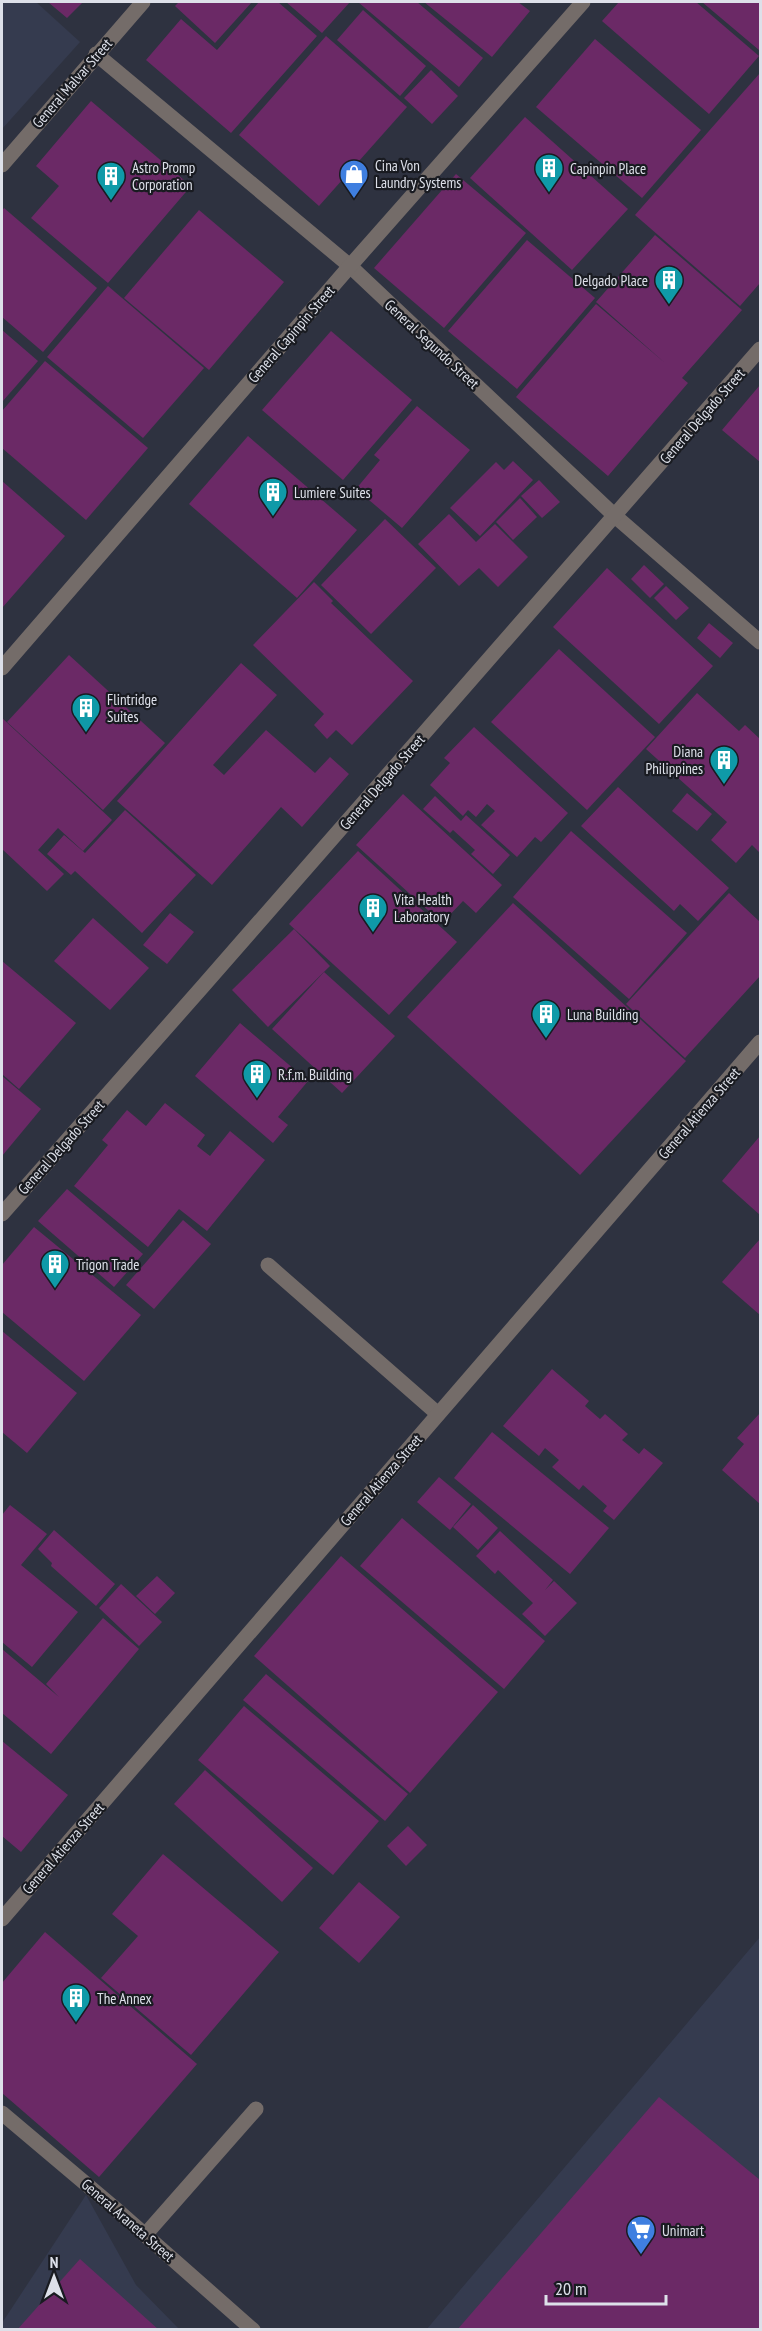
<svg xmlns="http://www.w3.org/2000/svg" width="762" height="2331" font-family="'PT Sans Narrow',sans-serif">
<style>
.built{fill:#353b4f}
.building{fill:#6b2966}
.lines{fill:none;stroke-linecap:round;stroke-linejoin:round}
.minor{stroke:#746c69;stroke-width:15}
.labels{text-anchor:middle;dominant-baseline:central;stroke-width:4.5;stroke-linejoin:round;paint-order:stroke}
.street-label{font-size:15px;fill:#dde0e9;stroke:#191b21}
.poi-label{font-size:15px;fill:#dde0e9;stroke:#191b21;text-anchor:start}
</style>
<rect width="100%" height="100%" fill="#2e3240"/>
<g class="built">
<polygon points="2,2 36,2 80,42 2,129"/>
<polygon points="760,1937 760,2329 426,2330 639,2080"/>
<polygon points="86,2195 136,2285 179,2329 2,2330 2,2323"/>
</g>
<g class="building">
<polygon points="48,2 83,2 67,18"/>
<polygon points="179,2 252,2 215,43 175,6"/>
<polygon points="259,2 278,2 317,36 231,133 146,60 181,19 217,50"/>
<polygon points="286,2 350,2 322,33"/>
<polygon points="358,2 417,2 483,58 459,87"/>
<polygon points="424,2 518,2 530,11 492,57"/>
<polygon points="619,2 696,2 759,56 709,114 602,21"/>
<polygon points="702,2 760,2 760,48 759,50"/>
<polygon points="363,10 426,66 400,96 337,40"/>
<polygon points="326,36 407,107 319,206 239,135"/>
<polygon points="595,39 701,130 642,198 536,107"/>
<polygon points="431,70 458,96 432,124 404,98"/>
<polygon points="760,73 760,283 740,306 635,215"/>
<polygon points="91,101 191,186 108,283 31,218 59,186 36,166"/>
<polygon points="525,117 628,209 572,270 470,178"/>
<polygon points="456,174 526,233 444,328 374,268"/>
<polygon points="4,208 97,288 43,352 2,317 2,211"/>
<polygon points="199,210 284,282 209,370 124,298"/>
<polygon points="655,235 742,310 682,378 688,383 608,476 516,397 596,304 665,363 596,302"/>
<polygon points="527,240 595,298 517,389 448,331"/>
<polygon points="108,286 204,368 143,438 47,357"/>
<polygon points="2,330 38,361 2,402"/>
<polygon points="331,331 412,400 343,480 262,410"/>
<polygon points="45,361 148,448 86,520 2,448 2,411"/>
<polygon points="760,385 760,462 722,430"/>
<polygon points="417,406 470,450 402,528 356,489 380,460 374,455"/>
<polygon points="248,436 357,530 297,598 189,504"/>
<polygon points="513,461 533,480 480,536 450,508 496,462 504,470"/>
<polygon points="539,480 560,502 542,518 521,496"/>
<polygon points="2,481 65,536 2,608"/>
<polygon points="520,498 537,517 513,540 496,522"/>
<polygon points="449,514 476,542 495,524 528,557 498,587 479,568 459,586 418,544"/>
<polygon points="385,519 436,568 371,634 321,585"/>
<polygon points="644,565 664,584 650,598 631,579"/>
<polygon points="607,568 713,666 659,724 553,627"/>
<polygon points="314,582 333,601 331,603 413,681 352,745 336,730 327,739 314,725 324,714 253,645"/>
<polygon points="666,586 689,608 676,620 654,598"/>
<polygon points="709,623 733,643 720,658 697,638"/>
<polygon points="559,649 655,737 587,810 491,722"/>
<polygon points="69,655 165,743 103,810 7,722"/>
<polygon points="241,663 277,695 213,765 224,775 266,730 315,773 330,757 349,774 302,827 281,807 212,885 117,801"/>
<polygon points="697,693 739,731 745,725 760,739 760,853 752,845 736,863 711,840 727,822 646,749"/>
<polygon points="2,718 112,820 83,851 58,828 38,850 64,874 47,891 2,849"/>
<polygon points="474,727 568,813 541,842 535,837 517,857 481,825 495,811 487,804 476,817 468,810 463,816 430,785 450,763 444,758"/>
<polygon points="618,787 729,888 698,921 680,904 674,911 581,826"/>
<polygon points="687,793 712,814 697,831 672,811"/>
<polygon points="403,794 502,885 476,913 463,901 442,923 356,845"/>
<polygon points="435,796 461,821 466,815 510,855 493,874 471,854 475,850 453,830 450,833 423,809"/>
<polygon points="125,810 196,875 142,933 75,871 71,875 47,854 64,835 85,853"/>
<polygon points="571,831 687,933 629,999 513,897"/>
<polygon points="358,851 457,942 389,1015 289,924"/>
<polygon points="729,893 760,922 760,976 685,1058 626,1004"/>
<polygon points="513,903 686,1061 580,1175 407,1017"/>
<polygon points="170,913 194,932 167,964 143,945"/>
<polygon points="93,918 149,968 110,1010 54,961"/>
<polygon points="294,929 330,966 268,1027 232,990"/>
<polygon points="2,961 76,1023 19,1089 2,1074"/>
<polygon points="324,972 395,1036 342,1093 272,1029"/>
<polygon points="240,1023 308,1081 278,1117 288,1125 273,1143 195,1076"/>
<polygon points="2,1076 41,1109 2,1156"/>
<polygon points="165,1103 205,1135 197,1146 210,1156 230,1131 265,1160 207,1231 179,1209 148,1247 74,1186 108,1145 102,1140 127,1110 146,1126"/>
<polygon points="760,1136 760,1215 722,1181"/>
<polygon points="67,1189 143,1254 114,1287 38,1221"/>
<polygon points="183,1220 211,1244 154,1309 126,1285"/>
<polygon points="34,1227 141,1315 84,1381 2,1312 2,1265"/>
<polygon points="760,1239 760,1315 722,1282"/>
<polygon points="2,1331 77,1393 27,1453 2,1432"/>
<polygon points="552,1369 589,1401 585,1406 600,1419 605,1414 628,1434 622,1440 639,1454 644,1448 663,1463 614,1520 603,1511 607,1506 583,1485 579,1490 552,1467 559,1460 545,1448 539,1456 503,1426"/>
<polygon points="760,1413 760,1504 722,1470 744,1444 737,1438"/>
<polygon points="492,1432 609,1528 570,1574 454,1478"/>
<polygon points="439,1477 471,1504 450,1530 417,1502"/>
<polygon points="10,1505 47,1534 21,1565 78,1612 32,1667 2,1642 2,1515"/>
<polygon points="473,1505 498,1528 478,1550 453,1527"/>
<polygon points="402,1518 545,1641 504,1689 360,1566"/>
<polygon points="54,1530 115,1584 96,1606 51,1566 52,1563 38,1549"/>
<polygon points="500,1531 553,1580 545,1590 554,1581 577,1603 545,1636 522,1614 533,1603 498,1570 495,1574 476,1556"/>
<polygon points="341,1556 498,1692 410,1793 254,1656"/>
<polygon points="157,1576 175,1593 155,1614 136,1596"/>
<polygon points="121,1584 162,1622 139,1646 99,1608"/>
<polygon points="103,1618 139,1649 51,1754 2,1713 2,1649 59,1697 46,1684"/>
<polygon points="266,1674 408,1794 385,1821 243,1700"/>
<polygon points="244,1706 379,1821 333,1875 198,1760"/>
<polygon points="2,1741 68,1795 21,1852 2,1836"/>
<polygon points="205,1770 313,1868 282,1902 174,1804"/>
<polygon points="408,1826 427,1845 406,1866 387,1846"/>
<polygon points="163,1854 279,1952 191,2055 101,1978 138,1936 112,1914"/>
<polygon points="359,1882 400,1917 359,1963 319,1928"/>
<polygon points="45,1932 197,2064 99,2177 2,2093 2,1983"/>
<polygon points="659,2097 760,2180 760,2330 457,2330"/>
<polygon points="80,2259 159,2330 17,2330"/>
</g>
<g class="lines">
<g class="minor">
<polyline points="96,54 350,266 615,516 760,642"/>
<polyline points="2,165 143,2"/>
<polyline points="2,668 350,266 583,2"/>
<polyline points="2,1214 204,985 760,349"/>
<polyline points="268,1265 438,1414"/>
<polyline points="2,1919 760,1042"/>
<polyline points="2,2113 118,2211 253,2330"/>
<polyline points="145,2235 256,2109"/>
</g>
</g>
<defs>
<g id="building-pin" transform="scale(1.5)"><path d="M0 17L-7.5 6A9.5 9.5 0 1 1 7.5 6Z" fill="#0f9aa8" stroke="#191b21"/><path d="M-4-6H4V6H1V3H-1V6H-4ZM-2.5-4.3h1.7v1.8h-1.7ZM.8-4.3h1.7v1.8H.8ZM-2.5-1h1.7V.8h-1.7ZM.8-1h1.7V.8H.8Z" fill="#fff"/></g>
<g id="shop-pin" transform="scale(1.5)"><path d="M0 17L-7.5 6A9.5 9.5 0 1 1 7.5 6Z" fill="#3f7fe0" stroke="#191b21"/><path d="M-5-2.5h2.3a2.7 3.5 0 0 1 5.4 0H5L5.5 6h-11ZM-1.5-2.5h3a1.5 2.3 0 0 0-3 0Z" fill="#fff"/></g>
<g id="supermarket-pin" transform="scale(1.5)"><path d="M0 17L-7.5 6A9.5 9.5 0 1 1 7.5 6Z" fill="#3f7fe0" stroke="#191b21"/><path d="M-6-5.5h2.5l.6 2H6L4.5 2H-2.5L-4.4-4H-6ZM-1.5 3.2a1.3 1.3 0 1 0 .1 0ZM3 3.2a1.3 1.3 0 1 0 .1 0Z" fill="#fff"/></g>
</defs>
<g fill-rule="evenodd">
<use href="#building-pin" x="549" y="168"/>
<use href="#shop-pin" x="354" y="174"/>
<use href="#building-pin" x="111" y="176"/>
<use href="#building-pin" x="669" y="280"/>
<use href="#building-pin" x="273" y="492"/>
<use href="#building-pin" x="86" y="708"/>
<use href="#building-pin" x="724" y="760"/>
<use href="#building-pin" x="373" y="908"/>
<use href="#building-pin" x="546" y="1014"/>
<use href="#building-pin" x="257" y="1074"/>
<use href="#building-pin" x="55" y="1264"/>
<use href="#building-pin" x="76" y="1998"/>
<use href="#supermarket-pin" x="641" y="2230"/>
</g>
<g class="labels">
<g class="street-label">
<text transform="translate(72 83) rotate(-49)">General Malvar Street</text>
<text transform="translate(291 334) rotate(-49)">General Capinpin Street</text>
<text transform="translate(432 344) rotate(43)">General Segundo Street</text>
<text transform="translate(702 416) rotate(-49)">General Delgado Street</text>
<text transform="translate(382 782) rotate(-49)">General Delgado Street</text>
<text transform="translate(699 1113) rotate(-49)">General Atienza Street</text>
<text transform="translate(61 1147) rotate(-48)">General Delgado Street</text>
<text transform="translate(381 1480) rotate(-49)">General Atienza Street</text>
<text transform="translate(63 1848) rotate(-49)">General Atienza Street</text>
<text transform="translate(128 2220) rotate(41)">General Araneta Street</text>
</g>
<g class="poi-label">
<text x="375" y="165">Cina Von<tspan x="375" dy="17">Laundry Systems</tspan></text>
<text x="132" y="167">Astro Promp<tspan x="132" dy="17">Corporation</tspan></text>
<text x="570" y="168">Capinpin Place</text>
<text x="648" y="280" text-anchor="end">Delgado Place</text>
<text x="294" y="492">Lumiere Suites</text>
<text x="107" y="699">Flintridge<tspan x="107" dy="17">Suites</tspan></text>
<text x="703" y="751" text-anchor="end">Diana<tspan x="703" dy="17">Philippines</tspan></text>
<text x="394" y="899">Vita Health<tspan x="394" dy="17">Laboratory</tspan></text>
<text x="567" y="1014">Luna Building</text>
<text x="278" y="1074">R.f.m. Building</text>
<text x="76" y="1264">Trigon Trade</text>
<text x="97" y="1998">The Annex</text>
<text x="662" y="2230">Unimart</text>
</g>
</g>
<rect width="762" height="2331" fill="none" stroke="#dde0e9" stroke-width="6"/>
<g transform="translate(54 2277)" stroke="#191b21" stroke-width="4.5" paint-order="stroke">
<path d="M0-4.5L10 22L0 15L-10 22Z" fill="#dde0e9"/>
<text y="-9" font-size="16" font-weight="bold" text-anchor="middle" fill="#dde0e9">N</text>
</g>
<path d="M546 2295v9h120v-9" fill="none" stroke="#dde0e9" stroke-width="3"/>
<text x="555" y="2295" font-size="18" fill="#dde0e9" stroke="#191b21" stroke-width="4.5" paint-order="stroke">20 m</text>
</svg>
